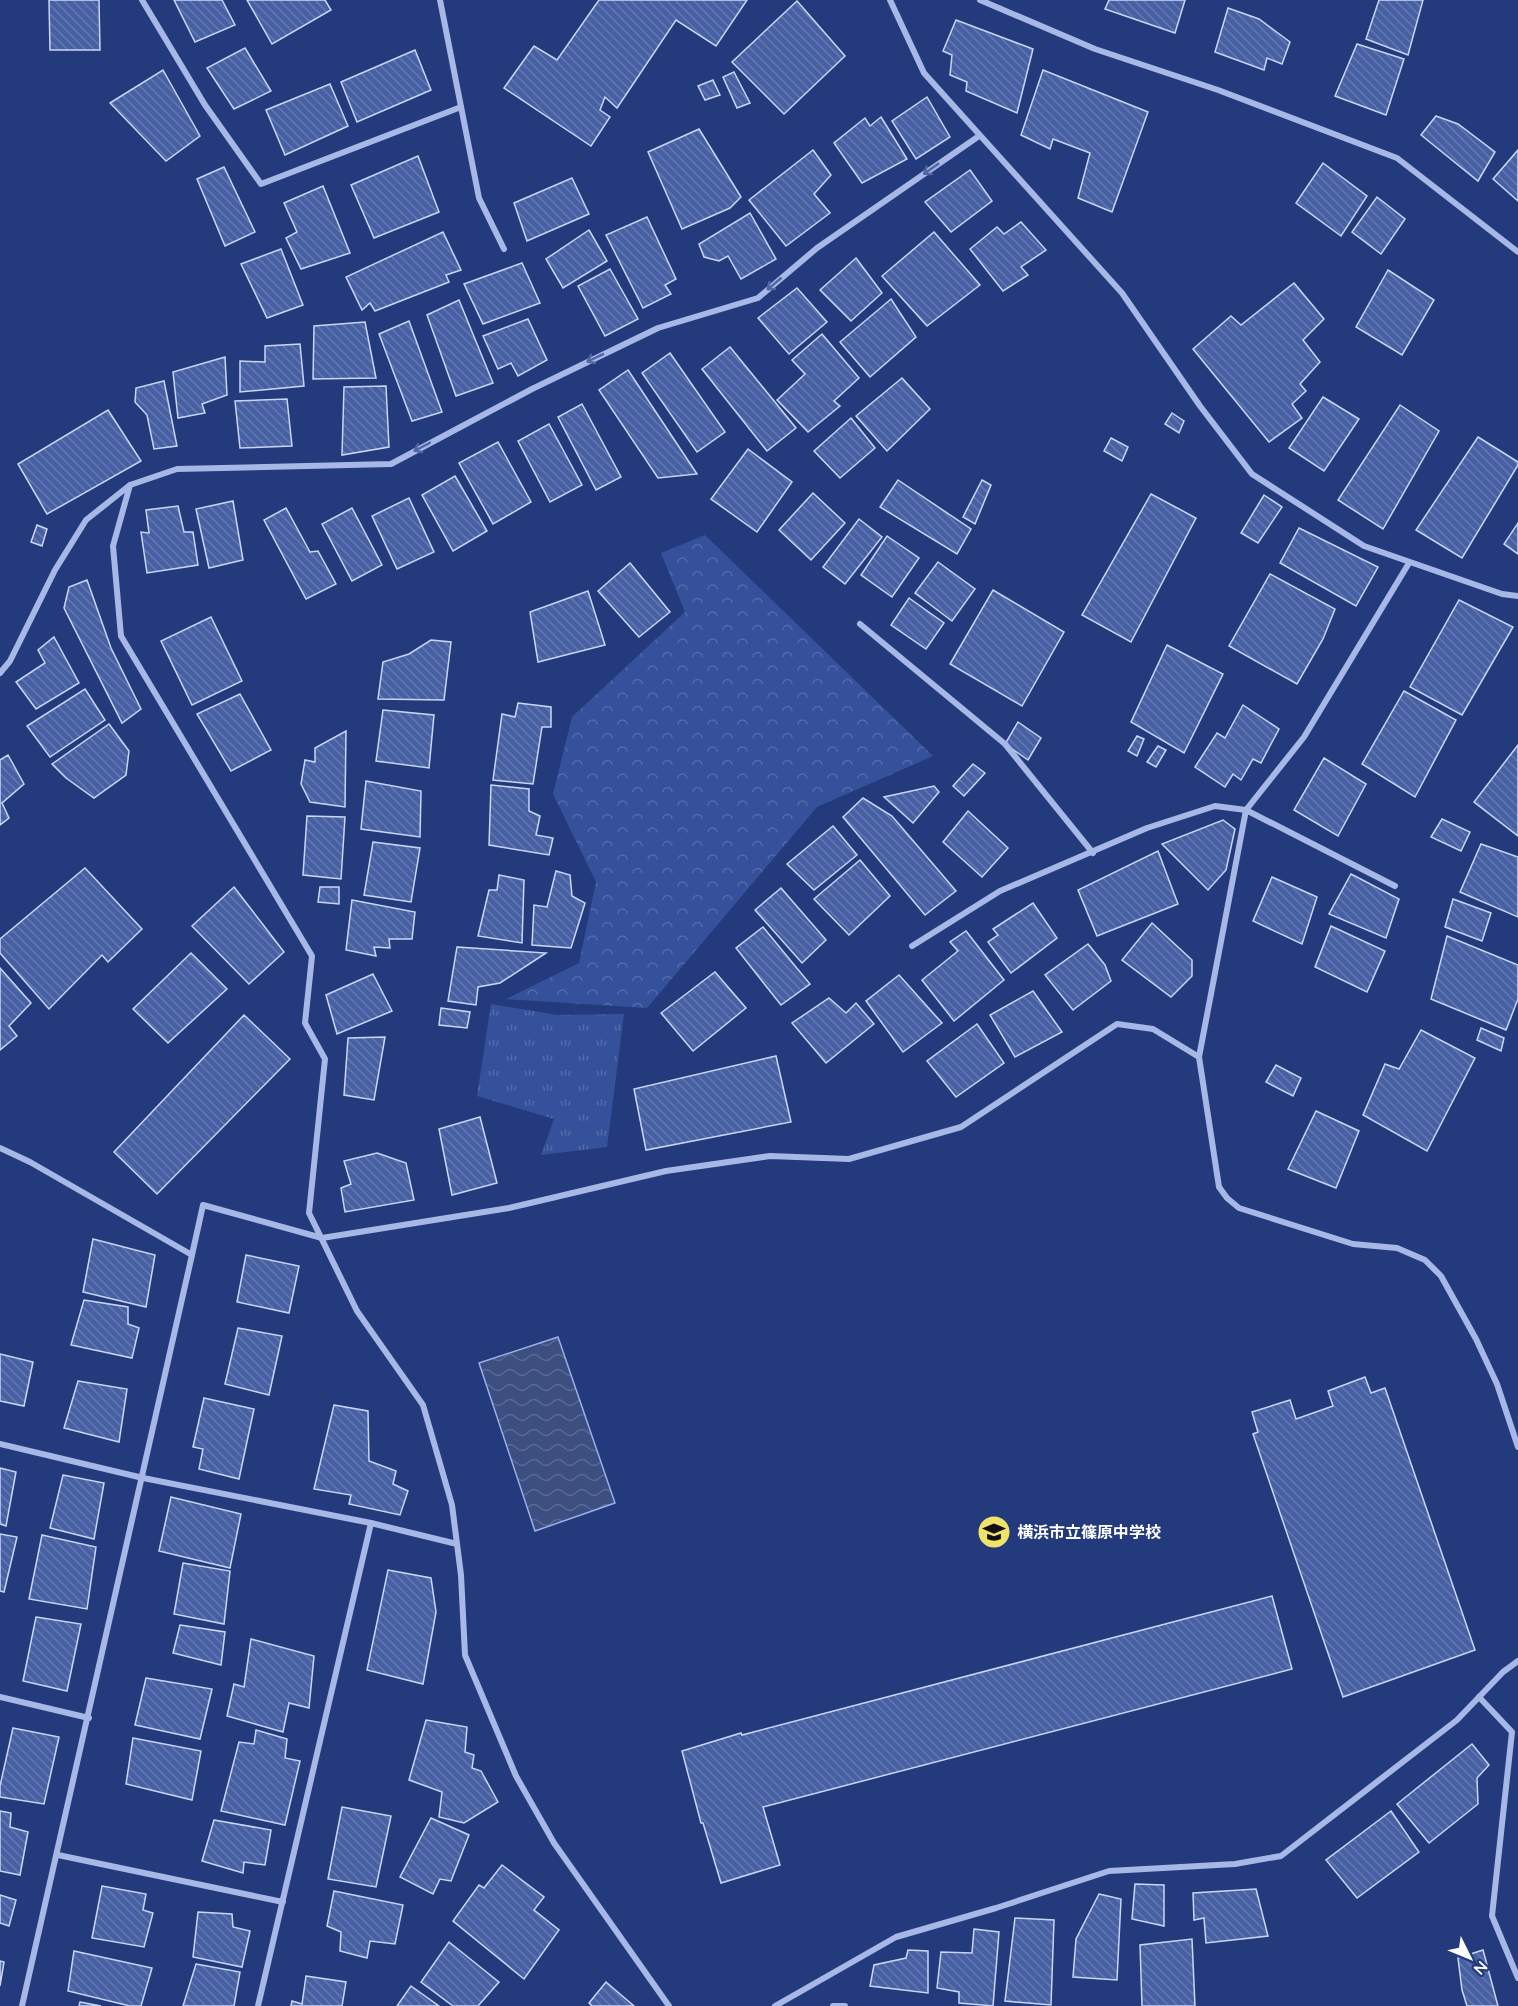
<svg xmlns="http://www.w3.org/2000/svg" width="1518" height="2006" font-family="Quicksand,'Noto Sans JP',sans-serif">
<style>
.grass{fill:url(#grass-tufts)}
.forest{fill:url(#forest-crowns)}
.water{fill:url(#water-waves);stroke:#9bb1e7;stroke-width:1.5}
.building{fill:url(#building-back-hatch);stroke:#cad6f5;stroke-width:1.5}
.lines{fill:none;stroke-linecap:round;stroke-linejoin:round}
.street{stroke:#a7b8e6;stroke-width:6}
.oneway{stroke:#5166a2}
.labels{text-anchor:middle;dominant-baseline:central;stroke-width:4.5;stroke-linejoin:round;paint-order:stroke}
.poi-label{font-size:16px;font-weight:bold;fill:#fff;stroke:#233a7d;text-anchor:start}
</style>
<defs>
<pattern id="grass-tufts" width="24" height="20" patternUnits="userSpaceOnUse" patternTransform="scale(1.5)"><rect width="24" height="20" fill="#36519b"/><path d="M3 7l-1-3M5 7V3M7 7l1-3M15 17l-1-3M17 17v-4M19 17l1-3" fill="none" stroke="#546baa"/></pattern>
<pattern id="forest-crowns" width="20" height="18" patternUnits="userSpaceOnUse" patternTransform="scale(1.5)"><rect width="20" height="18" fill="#36519b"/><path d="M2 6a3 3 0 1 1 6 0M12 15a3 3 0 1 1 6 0" fill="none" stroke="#546baa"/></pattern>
<pattern id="water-waves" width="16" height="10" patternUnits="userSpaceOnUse" patternTransform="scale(1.5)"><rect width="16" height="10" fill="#3d4e80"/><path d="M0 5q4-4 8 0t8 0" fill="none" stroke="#5a6993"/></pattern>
<pattern id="building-back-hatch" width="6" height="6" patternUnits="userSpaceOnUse" patternTransform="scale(1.5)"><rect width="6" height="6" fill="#4760a4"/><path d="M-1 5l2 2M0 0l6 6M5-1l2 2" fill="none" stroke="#6378b2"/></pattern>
</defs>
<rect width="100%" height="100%" fill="#233a7d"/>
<polygon class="grass" points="491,1004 557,1015 624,1014 607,1147 541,1155 554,1119 477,1096"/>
<polygon class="forest" points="705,535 933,756 817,807 647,1008 506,999 579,963 596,882 553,794 572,717 685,612 661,553"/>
<polygon class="water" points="558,1337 615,1503 535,1531 479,1363"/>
<g class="building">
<polygon points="49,0 99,0 100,50 50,50"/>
<polygon points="174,0 222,0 235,25 195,42"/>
<polygon points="247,0 325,0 331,10 272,44"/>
<polygon points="599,0 747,0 716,46 676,20 617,108 605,97 600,110 610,117 591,146 504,88 534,46 557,60"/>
<polygon points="1109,0 1185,0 1175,33 1105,9"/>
<polygon points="1379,0 1423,0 1408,55 1366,39"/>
<polygon points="797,1 845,56 784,114 732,62"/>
<polygon points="1228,8 1259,19 1290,42 1282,64 1267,58 1264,70 1215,52"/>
<polygon points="956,20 1033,49 1017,113 966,91 967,82 950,75 952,55 943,51"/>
<polygon points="1357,44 1404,59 1386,115 1335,96"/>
<polygon points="245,48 271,91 234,109 207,68"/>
<polygon points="415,50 431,90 357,122 341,82"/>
<polygon points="163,70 200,136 166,161 110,103"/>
<polygon points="1043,70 1148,112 1112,212 1078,198 1090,153 1053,139 1050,149 1021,135"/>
<polygon points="734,72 750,103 737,108 723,77"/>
<polygon points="713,80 720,95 705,100 698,86"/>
<polygon points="330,84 348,126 285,155 266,110"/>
<polygon points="927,97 950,137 916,159 892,121"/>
<polygon points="1436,116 1458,124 1495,152 1478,181 1421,135"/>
<polygon points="881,117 907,159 862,183 834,143 865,118 870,126"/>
<polygon points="699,129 741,197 730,208 682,229 648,152"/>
<polygon points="813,150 831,175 814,194 830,213 786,246 749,200"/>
<polygon points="1518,150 1518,201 1493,179"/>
<polygon points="418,156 439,212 374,238 351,185"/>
<polygon points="1323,163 1367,196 1341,236 1296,203"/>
<polygon points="224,167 255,232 225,246 197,179"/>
<polygon points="970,170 992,201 951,232 925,202"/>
<polygon points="572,178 589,214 527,241 514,203"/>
<polygon points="323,186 350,253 301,269 286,238 297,232 284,203"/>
<polygon points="1377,197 1405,219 1381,254 1352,232"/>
<polygon points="750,213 776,259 741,279 728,256 719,261 704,257 699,244"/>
<polygon points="647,217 676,279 665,285 671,294 643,308 606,235"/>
<polygon points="1021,222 1046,250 1021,267 1028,275 1003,291 970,249 997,227 1004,234"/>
<polygon points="589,230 607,261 563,288 546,259"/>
<polygon points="443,232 461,270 446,275 449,282 375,311 370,303 362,310 346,277"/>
<polygon points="934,232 980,285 927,326 882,276"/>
<polygon points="281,249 303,305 267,318 241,264"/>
<polygon points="856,258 882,293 851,321 820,290"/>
<polygon points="522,263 540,303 483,324 464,284"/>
<polygon points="610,269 638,319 605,336 578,286"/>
<polygon points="1388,270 1434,300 1402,355 1356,327"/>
<polygon points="1294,283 1324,319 1303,340 1320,362 1300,384 1306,391 1292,404 1302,418 1269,442 1193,349 1231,316 1241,325"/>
<polygon points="797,288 827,322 789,354 758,318"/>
<polygon points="891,299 916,337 870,377 840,342"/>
<polygon points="459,300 493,383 456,396 427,315"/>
<polygon points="528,319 547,360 518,376 511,363 498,369 483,336"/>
<polygon points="409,321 442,412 412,421 379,334"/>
<polygon points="365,322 376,378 313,379 314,326"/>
<polygon points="822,334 859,378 834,401 840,406 808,432 777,400 805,374 792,360"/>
<polygon points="300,344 304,386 240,392 240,361 265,362 265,346"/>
<polygon points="730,347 796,428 767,451 702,369"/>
<polygon points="670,353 725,432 697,452 642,373"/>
<polygon points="225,357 227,395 202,404 205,413 178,418 173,372"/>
<polygon points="628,370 697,474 658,478 599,390"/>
<polygon points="902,378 930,409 887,451 856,416"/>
<polygon points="164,381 177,446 154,449 147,415 135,402 136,388"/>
<polygon points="386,386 389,447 342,455 344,387"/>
<polygon points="1323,397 1359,419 1324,471 1289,448"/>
<polygon points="287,399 292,446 240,448 235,401"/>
<polygon points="582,404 621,477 596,490 558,417"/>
<polygon points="1400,405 1439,431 1383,529 1338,500"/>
<polygon points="108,410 141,461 47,514 18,464"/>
<polygon points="1172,413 1184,421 1179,433 1165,424"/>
<polygon points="851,418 875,448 840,478 814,451"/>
<polygon points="549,424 582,485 550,502 518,441"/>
<polygon points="1478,437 1518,462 1518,465 1462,558 1416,530"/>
<polygon points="1111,438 1128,447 1122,461 1104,451"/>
<polygon points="498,442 531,502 493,524 459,463"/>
<polygon points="748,449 792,482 757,532 711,499"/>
<polygon points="455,476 487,531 453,551 422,495"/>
<polygon points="898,480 971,529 957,554 880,507"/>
<polygon points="982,480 991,485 975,524 963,517"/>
<polygon points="813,493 845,523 811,560 779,530"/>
<polygon points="1151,494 1196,518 1131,642 1082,615"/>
<polygon points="1264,495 1282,507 1258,543 1241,533"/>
<polygon points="409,498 434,552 397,569 372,516"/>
<polygon points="233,501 243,560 209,568 196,509"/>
<polygon points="178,506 184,532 193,532 198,565 147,573 141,532 149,533 146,510"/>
<polygon points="286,508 310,552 318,551 336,584 306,599 264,520"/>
<polygon points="352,508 382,565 352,581 322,524"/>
<polygon points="859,519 882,537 845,584 823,567"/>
<polygon points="1518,523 1518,554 1504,544"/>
<polygon points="37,525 47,529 42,546 31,542"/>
<polygon points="1299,528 1378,567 1356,606 1280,563"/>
<polygon points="887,536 919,558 892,597 861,575"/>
<polygon points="938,562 975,589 952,621 915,593"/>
<polygon points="630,563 670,612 639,637 598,591"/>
<polygon points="1270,574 1335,609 1323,639 1297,684 1229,646"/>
<polygon points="87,580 111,648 141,709 122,723 64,608 69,587"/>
<polygon points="993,590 1064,632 1022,706 950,664"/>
<polygon points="588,591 605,645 538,662 530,612"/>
<polygon points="909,598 944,623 926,649 891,625"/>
<polygon points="1459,600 1513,627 1462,715 1410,687"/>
<polygon points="211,617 242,681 192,705 161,641"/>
<polygon points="54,637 79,683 36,709 16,682 45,663 38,650"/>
<polygon points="431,640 451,642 444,700 378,699 383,662 409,654"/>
<polygon points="1167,645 1223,674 1184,753 1131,722"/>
<polygon points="85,689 105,720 50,757 27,726"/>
<polygon points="1404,691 1456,720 1415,797 1362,764"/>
<polygon points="240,694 271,750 231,771 197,714"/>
<polygon points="518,703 551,707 551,727 542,727 533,784 493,780 502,714 515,717"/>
<polygon points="1243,705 1279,729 1261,763 1253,759 1241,780 1233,774 1225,787 1195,767 1217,733 1225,738"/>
<polygon points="383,710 434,715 429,768 376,761"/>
<polygon points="1018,722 1041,738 1028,760 1005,744"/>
<polygon points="109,724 129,751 126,775 94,798 66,778 52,764"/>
<polygon points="346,731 345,807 310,802 301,784 305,760 315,762 315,748"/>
<polygon points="1137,736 1144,739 1137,756 1128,751"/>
<polygon points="1518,745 1518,836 1474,802"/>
<polygon points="1158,746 1166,750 1156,767 1147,762"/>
<polygon points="8,755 24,784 2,803 9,818 0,825 0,760"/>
<polygon points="1324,758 1366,784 1338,836 1294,810"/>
<polygon points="973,764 985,773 964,796 953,786"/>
<polygon points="366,781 421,791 420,837 361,829"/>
<polygon points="491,785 529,789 529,811 540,816 536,835 553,838 549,855 489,845"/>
<polygon points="934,786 939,792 913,823 884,797"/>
<polygon points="863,798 892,816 956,891 925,915 843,817"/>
<polygon points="968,811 1008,848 982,877 943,842"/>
<polygon points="307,816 345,817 341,879 303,875"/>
<polygon points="1442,819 1470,832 1461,851 1431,837"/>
<polygon points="1223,820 1235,829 1226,870 1208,890 1162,844"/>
<polygon points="833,826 857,855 814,890 787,864"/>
<polygon points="373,842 420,848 411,902 364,895"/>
<polygon points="1481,844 1518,857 1518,917 1460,892"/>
<polygon points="1158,851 1178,904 1097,936 1078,890"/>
<polygon points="860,860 890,896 849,935 814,899"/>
<polygon points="85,868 142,929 108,962 102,955 49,1009 0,953 0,939"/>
<polygon points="556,871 570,875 572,896 585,903 571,948 532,945 534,905 547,907"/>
<polygon points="1351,874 1399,899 1386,938 1329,914"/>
<polygon points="499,875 524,880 522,943 478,936 489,890 497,890"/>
<polygon points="1272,877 1317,897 1302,944 1253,921"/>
<polygon points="234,887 284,952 249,984 192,926"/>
<polygon points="320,887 339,887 339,904 318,902"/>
<polygon points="781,888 826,940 802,963 755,910"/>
<polygon points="1453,899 1491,913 1482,941 1445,927"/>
<polygon points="352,900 415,912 412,939 389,939 390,948 374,947 376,956 346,950"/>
<polygon points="1033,903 1057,938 1011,973 988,942 998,935 993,929"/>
<polygon points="1152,923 1192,960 1192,976 1171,997 1122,960"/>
<polygon points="1331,926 1385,951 1367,992 1315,967"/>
<polygon points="763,927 810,984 781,1005 736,948"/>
<polygon points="966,931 1004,980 954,1021 922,980 958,951 950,942"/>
<polygon points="1447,936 1518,965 1518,999 1506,1030 1431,999"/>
<polygon points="1088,944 1105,965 1111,981 1073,1010 1045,975"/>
<polygon points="457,947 546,953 500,983 478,987 476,1005 448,1001"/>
<polygon points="191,953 227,989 168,1043 133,1009"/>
<polygon points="0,968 31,1003 9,1026 17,1036 0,1050"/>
<polygon points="715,972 746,1008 693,1051 661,1013"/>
<polygon points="373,974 392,1011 337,1034 326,995"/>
<polygon points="899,975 942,1023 903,1052 866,1001"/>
<polygon points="1033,991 1062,1032 1015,1057 990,1015"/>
<polygon points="829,998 846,1013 856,1003 874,1024 826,1063 792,1023"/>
<polygon points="441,1008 470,1012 467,1028 439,1025"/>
<polygon points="244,1015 290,1059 157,1194 114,1152"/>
<polygon points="977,1024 1004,1063 956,1097 927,1061"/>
<polygon points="1481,1028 1504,1038 1501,1051 1477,1040"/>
<polygon points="1421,1030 1475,1058 1427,1151 1363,1115 1385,1064 1399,1069"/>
<polygon points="385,1037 374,1100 344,1095 348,1038"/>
<polygon points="776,1056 791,1122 646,1150 634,1089"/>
<polygon points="1276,1065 1301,1078 1293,1096 1266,1082"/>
<polygon points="1316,1111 1359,1131 1336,1188 1288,1169"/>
<polygon points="480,1117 497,1183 452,1195 439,1129"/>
<polygon points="377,1153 406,1163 414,1200 345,1212 341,1188 351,1184 344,1161"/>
<polygon points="93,1239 155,1255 146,1307 83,1292"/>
<polygon points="246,1255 299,1266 289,1313 237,1302"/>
<polygon points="84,1300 128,1307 128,1324 139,1328 132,1358 71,1345"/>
<polygon points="238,1328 282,1336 269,1395 225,1384"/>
<polygon points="0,1354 33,1362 24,1406 0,1401"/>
<polygon points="1365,1377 1371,1393 1385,1388 1475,1650 1343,1697 1253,1434 1258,1432 1252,1412 1290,1400 1296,1419 1333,1406 1328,1391"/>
<polygon points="78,1381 127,1389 119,1442 64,1428"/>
<polygon points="204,1398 254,1409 239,1479 199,1469 203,1449 193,1447"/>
<polygon points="334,1405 368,1411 369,1461 396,1471 393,1484 408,1491 400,1515 349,1504 351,1495 314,1489"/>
<polygon points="0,1468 16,1472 6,1526 0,1524"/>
<polygon points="63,1475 104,1483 94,1539 50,1528"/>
<polygon points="171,1497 241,1514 230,1568 159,1551"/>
<polygon points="0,1534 17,1537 4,1592 0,1591"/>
<polygon points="42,1535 96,1547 87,1609 29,1599"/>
<polygon points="183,1563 230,1571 224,1624 174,1614"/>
<polygon points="388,1570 431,1578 436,1612 423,1684 367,1670"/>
<polygon points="1272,1596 1292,1669 763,1807 780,1865 721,1883 703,1823 701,1823 682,1751 741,1733 742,1735"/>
<polygon points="36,1617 81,1624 67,1691 23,1681"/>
<polygon points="180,1625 225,1632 221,1665 173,1653"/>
<polygon points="251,1639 314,1656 309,1708 289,1703 283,1732 227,1716 234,1684 244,1687"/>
<polygon points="146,1678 212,1689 200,1739 135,1725"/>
<polygon points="426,1720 467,1727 465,1752 474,1755 472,1768 481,1771 498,1802 464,1823 439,1817 442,1792 409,1780"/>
<polygon points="13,1728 59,1737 44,1804 0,1797 0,1786"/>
<polygon points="256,1730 287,1739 285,1758 300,1761 285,1825 221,1811 239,1742 254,1744"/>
<polygon points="133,1738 201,1751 192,1800 126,1784"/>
<polygon points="1472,1744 1489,1765 1477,1778 1478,1804 1429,1843 1397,1804"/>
<polygon points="342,1807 391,1816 376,1887 328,1879"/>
<polygon points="0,1811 11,1813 10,1827 28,1832 20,1875 0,1871"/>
<polygon points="1391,1811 1419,1852 1357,1898 1326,1860"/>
<polygon points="431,1818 469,1835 451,1881 440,1879 433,1894 400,1877"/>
<polygon points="214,1820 271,1830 265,1865 244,1862 243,1873 202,1861"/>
<polygon points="502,1865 544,1897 534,1910 559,1930 524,1979 453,1921 479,1885 484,1888"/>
<polygon points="1135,1884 1164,1885 1164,1926 1132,1919"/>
<polygon points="102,1886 146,1894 143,1910 153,1913 144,1947 92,1938"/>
<polygon points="1256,1889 1268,1936 1206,1943 1204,1918 1194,1920 1193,1893"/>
<polygon points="334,1891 403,1905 395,1944 370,1941 367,1958 340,1951 341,1932 327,1926"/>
<polygon points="1099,1894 1121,1899 1117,1980 1073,1977 1076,1939"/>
<polygon points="0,1895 16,1900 9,1926 0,1923"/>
<polygon points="198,1912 232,1914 233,1927 250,1931 242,1967 193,1957"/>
<polygon points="1015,1918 1054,1920 1051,2005 1005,2001"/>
<polygon points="974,1929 999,1932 993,2006 959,2003 959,1992 937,1988 941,1952 972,1953"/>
<polygon points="1192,1939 1195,2006 1142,2006 1140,1945"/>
<polygon points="449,1942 499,1982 478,2006 453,2006 421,1982"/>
<polygon points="908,1950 928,1951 928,1993 870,1986 874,1965 906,1958"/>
<polygon points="1483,1950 1498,2006 1467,2006 1462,1990 1458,1958"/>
<polygon points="74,1951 152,1968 141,2006 130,2006 68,1991"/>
<polygon points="0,1961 4,1962 0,1986"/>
<polygon points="196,1964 240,1972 234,2006 183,2006"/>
<polygon points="306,1976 346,1982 342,2006 291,2006 292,2001 302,2004"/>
<polygon points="606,1982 634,2006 592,2006 589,2003"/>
<polygon points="411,1986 439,2006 397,2006"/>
<polygon points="80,2002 101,2006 79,2006"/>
</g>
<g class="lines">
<g class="street">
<polyline points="142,0 205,105 261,184 461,107"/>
<polyline points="440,0 479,198 504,249"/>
<polyline points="890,0 924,73 1122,293 1200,406 1252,474 1364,546 1502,594 1518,596"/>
<polyline points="980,0 1095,49 1218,90 1397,158 1518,252"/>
<polyline points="130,485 113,546 121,636 312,956 305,1023 325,1059 309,1213 357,1311 423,1405 452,1505 461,1575 465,1655 516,1776 554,1843 669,2006"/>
<polyline points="1409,563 1304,737 1246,810 1199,1057 1219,1187 1227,1198 1239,1208 1353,1244 1397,1248 1425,1260 1441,1276 1476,1339 1497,1384 1518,1447"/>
<polyline points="860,624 1005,744 1093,853"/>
<polyline points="0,673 10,661 55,570 86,520 130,485 177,469 391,464 532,389 658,328 758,298 817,248 979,136"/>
<polyline points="912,946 1000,891 1147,828 1215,806 1246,810 1395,886"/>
<polyline points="0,1148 30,1162 192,1255 22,2006"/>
<polyline points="192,1255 203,1205 322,1238 509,1208 666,1171 770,1156 849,1159 961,1127 1117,1024 1153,1029 1199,1057"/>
<polyline points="0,1444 143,1478 371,1523 457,1544"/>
<polyline points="0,1697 89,1718"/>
<polyline points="1479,1697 1512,1732 1492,1916 1518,1978"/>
<polyline points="58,1855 283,1902"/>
<polyline points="258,2006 371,1523"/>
<polyline points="775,2006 896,1937 996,1908 1109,1871 1235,1864 1281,1856 1457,1720 1503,1672 1518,1661"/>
<polyline points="833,2006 845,2006"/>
</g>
</g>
<defs><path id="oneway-shaft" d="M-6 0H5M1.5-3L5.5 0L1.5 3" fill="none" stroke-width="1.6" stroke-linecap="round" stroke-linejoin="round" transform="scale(1.5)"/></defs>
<g class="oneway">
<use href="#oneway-shaft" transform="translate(931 169) rotate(145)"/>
<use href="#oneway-shaft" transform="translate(774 284) rotate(140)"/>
<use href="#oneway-shaft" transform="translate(595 358) rotate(154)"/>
<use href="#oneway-shaft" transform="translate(422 447) rotate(152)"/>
</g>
<defs>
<g id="school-disc" transform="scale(1.725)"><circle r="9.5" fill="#f1e26a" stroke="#233a7d"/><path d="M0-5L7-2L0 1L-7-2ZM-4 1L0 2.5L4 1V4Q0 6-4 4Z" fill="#111"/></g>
</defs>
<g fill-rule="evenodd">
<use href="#school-disc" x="994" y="1532"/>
</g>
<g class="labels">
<g class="poi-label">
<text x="1017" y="1532">横浜市立篠原中学校</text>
</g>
</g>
<g transform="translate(1470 1958) rotate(133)" stroke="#233a7d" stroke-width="4.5" paint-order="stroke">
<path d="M0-4.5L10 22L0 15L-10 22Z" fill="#ffffff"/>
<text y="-9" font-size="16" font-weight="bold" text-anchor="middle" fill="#ffffff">N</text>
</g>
</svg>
